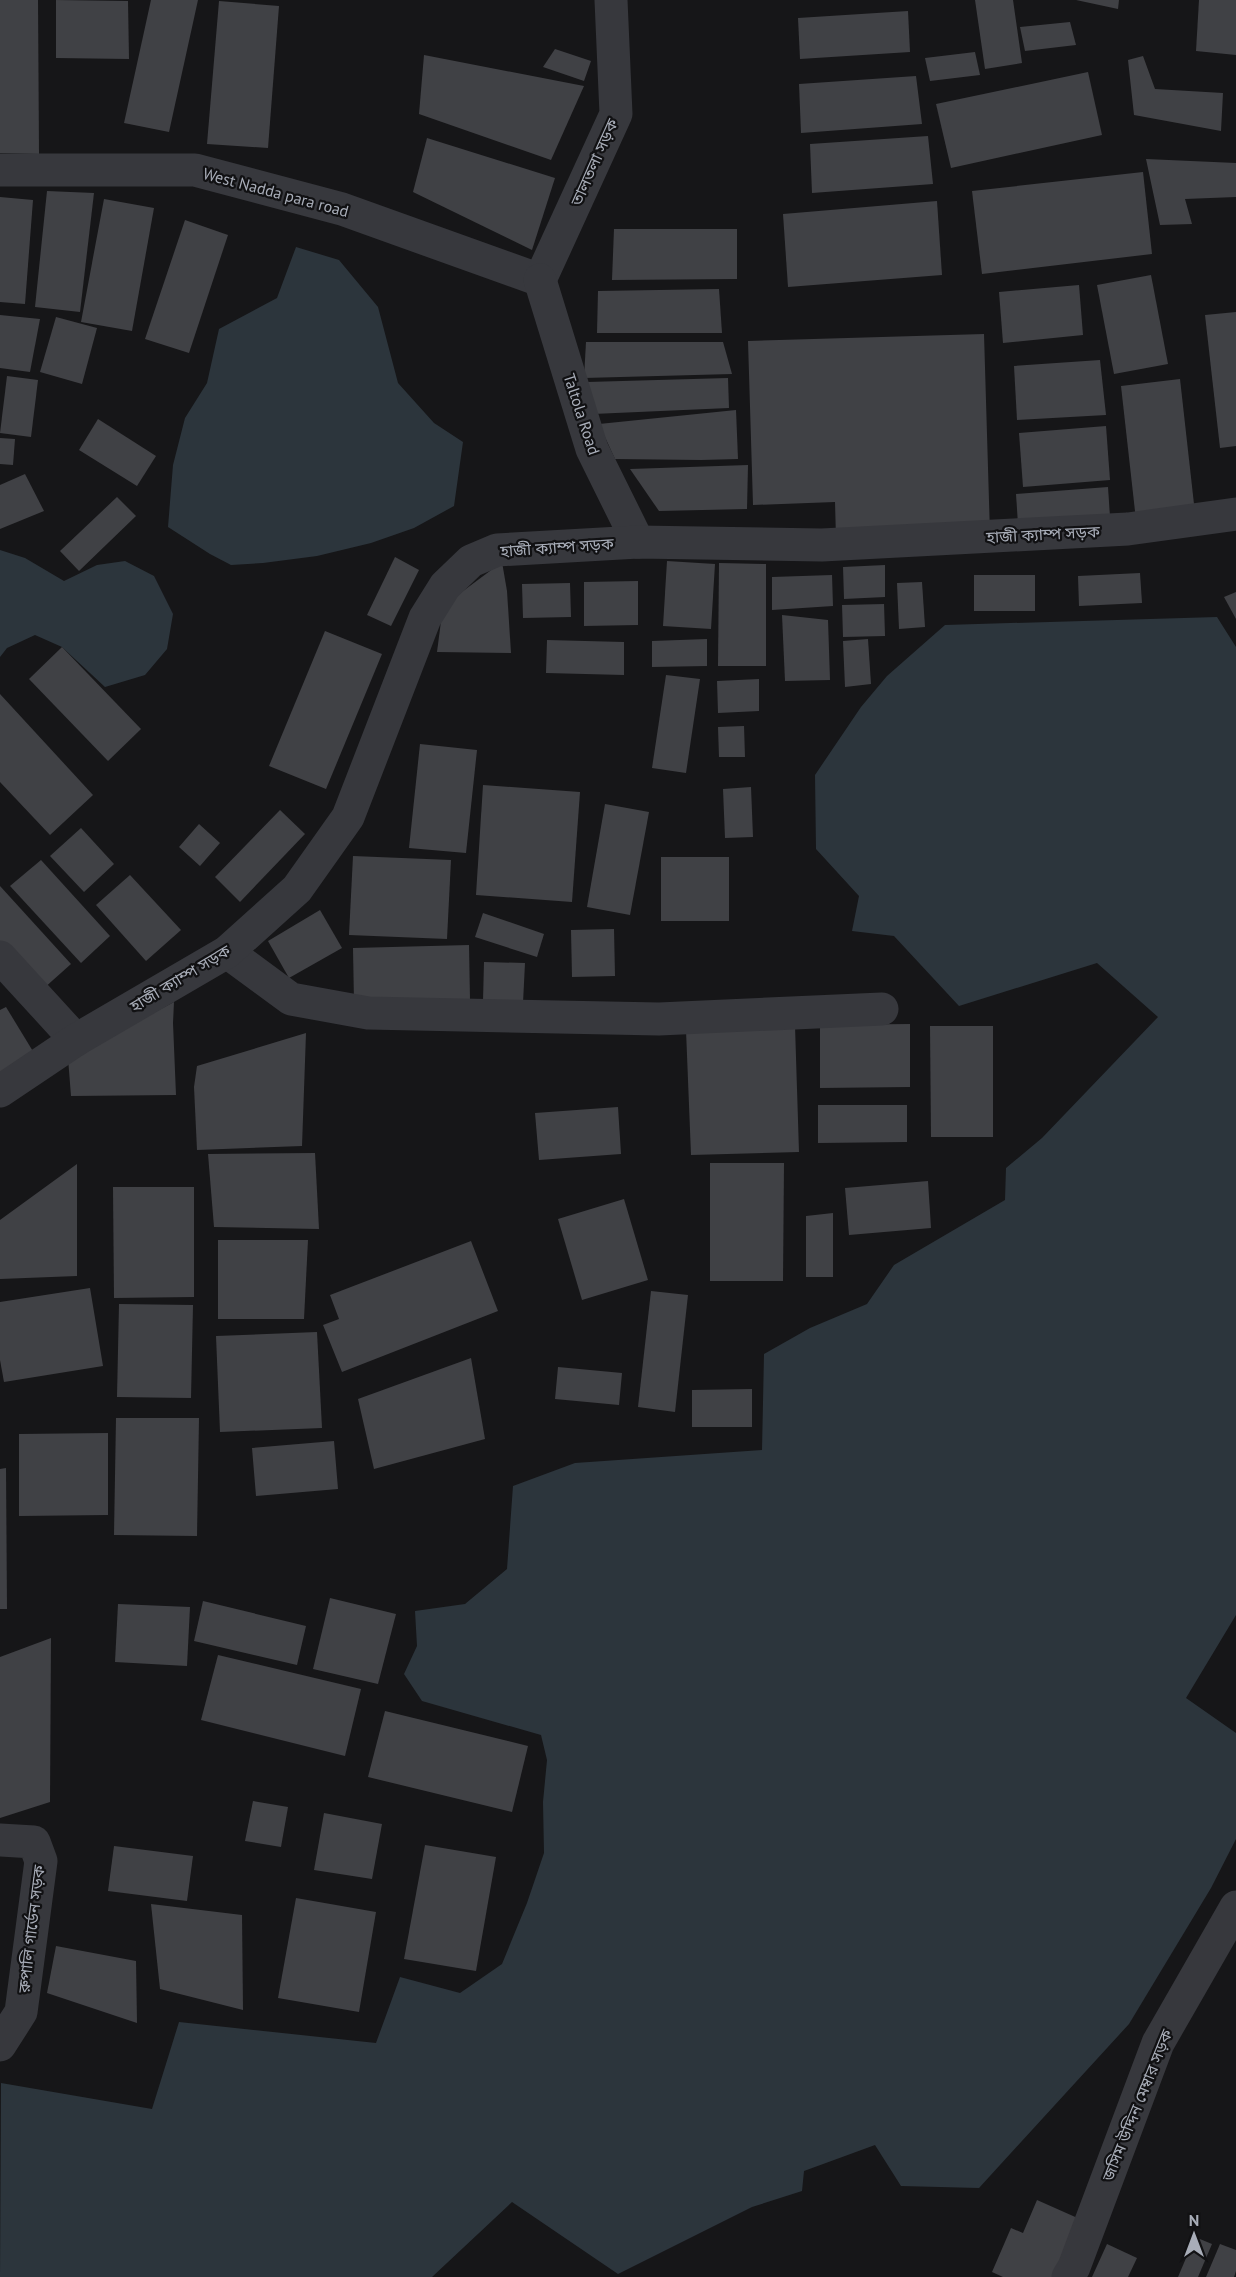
<svg xmlns="http://www.w3.org/2000/svg" width="1236" height="2277" font-family="'PT Sans','Noto Sans Bengali',sans-serif">
<style>
.water{fill:#2c353c}
.building{fill:#404145}
.lines{fill:none;stroke-linecap:round;stroke-linejoin:round}
.street{stroke:#37383d;stroke-width:33}
.labels{text-anchor:middle;dominant-baseline:central;stroke-width:4.5;stroke-linejoin:round;paint-order:stroke}
.street-label{font-size:16px;fill:#a8adb8;stroke:#111113}
</style>
<rect width="100%" height="100%" fill="#161618"/>
<g class="water">
<polygon points="296,247 339,260 378,307 398,383 434,423 463,442 454,506 414,528 371,543 317,556 263,563 231,565 210,554 168,527 173,465 185,418 207,383 219,329 277,298"/>
<polygon points="0,550 25,558 64,581 97,565 125,561 154,576 173,614 167,649 145,675 105,687 62,647 35,635 7,648 0,657"/>
<polygon points="1217,617 1236,647 1236,1615 1186,1698 1236,1733 1236,1839 1211,1888 1129,2024 979,2188 901,2186 875,2145 804,2171 802,2191 752,2207 618,2274 512,2202 432,2277 0,2277 1,2083 152,2109 179,2022 376,2043 400,1977 460,1993 502,1964 527,1903 544,1853 543,1802 547,1760 541,1735 422,1701 404,1674 417,1646 415,1611 465,1604 507,1569 513,1486 575,1463 762,1450 764,1354 810,1328 867,1304 894,1265 1005,1200 1006,1168 1042,1138 1158,1017 1097,963 959,1006 894,936 852,931 859,896 816,849 815,775 861,707 887,676 945,625"/>
</g>
<g class="building">
<polygon points="0,0 38,0 39,154 0,153"/>
<polygon points="56,0 128,1 129,59 56,58"/>
<polygon points="151,0 198,0 169,132 124,123"/>
<polygon points="975,0 1013,0 1022,63 985,69"/>
<polygon points="1076,0 1119,0 1118,9"/>
<polygon points="1199,0 1236,0 1236,55 1196,51"/>
<polygon points="219,1 279,6 268,148 207,144"/>
<polygon points="908,11 910,52 800,59 798,18"/>
<polygon points="1070,22 1076,45 1025,51 1020,27"/>
<polygon points="555,49 591,61 584,81 543,67"/>
<polygon points="975,52 980,75 930,81 925,58"/>
<polygon points="424,55 584,86 551,160 419,114"/>
<polygon points="1143,56 1155,89 1223,93 1221,131 1134,115 1128,60"/>
<polygon points="1088,72 1102,135 951,168 936,104"/>
<polygon points="916,76 922,124 801,133 799,84"/>
<polygon points="928,136 933,184 812,193 810,144"/>
<polygon points="427,138 555,178 532,250 413,192"/>
<polygon points="1146,159 1236,163 1236,197 1185,199 1192,224 1160,225"/>
<polygon points="1143,172 1152,254 982,274 972,191"/>
<polygon points="47,191 94,193 80,312 35,307"/>
<polygon points="0,197 33,200 25,304 0,302"/>
<polygon points="104,199 154,208 132,331 81,322"/>
<polygon points="937,201 942,275 788,287 783,214"/>
<polygon points="185,220 228,235 189,353 145,339"/>
<polygon points="614,229 737,229 737,279 612,280"/>
<polygon points="1151,275 1168,364 1114,374 1097,285"/>
<polygon points="1079,285 1083,335 1003,343 999,292"/>
<polygon points="719,289 722,333 597,333 598,291"/>
<polygon points="1236,312 1236,446 1220,448 1205,315"/>
<polygon points="0,315 40,319 30,372 0,368"/>
<polygon points="56,317 97,328 82,384 40,372"/>
<polygon points="984,334 990,534 836,538 835,502 753,505 748,341"/>
<polygon points="586,342 723,342 732,374 584,378"/>
<polygon points="1100,360 1106,415 1017,420 1014,366"/>
<polygon points="7,376 38,380 31,437 0,433"/>
<polygon points="728,378 729,408 593,414 587,382"/>
<polygon points="1180,379 1195,513 1136,520 1121,386"/>
<polygon points="736,410 738,459 701,460 615,459 599,424"/>
<polygon points="98,419 156,456 137,486 79,450"/>
<polygon points="1106,426 1110,480 1023,487 1019,433"/>
<polygon points="0,438 15,439 13,465 0,464"/>
<polygon points="748,465 747,509 659,511 630,469"/>
<polygon points="25,474 44,511 0,529 0,485"/>
<polygon points="1108,487 1110,517 1018,524 1016,494"/>
<polygon points="117,497 136,516 79,571 60,551"/>
<polygon points="395,557 419,570 391,626 367,615"/>
<polygon points="667,561 715,564 711,629 663,626"/>
<polygon points="502,562 507,591 511,653 437,652 443,606"/>
<polygon points="719,563 766,564 766,666 718,666"/>
<polygon points="885,565 885,597 844,599 843,567"/>
<polygon points="1140,573 1142,603 1079,606 1078,576"/>
<polygon points="832,575 833,606 772,610 772,577"/>
<rect x="974" y="575" width="61" height="36"/>
<polygon points="638,581 638,625 584,626 584,582"/>
<polygon points="922,582 925,627 899,629 897,583"/>
<polygon points="570,583 571,617 523,618 522,584"/>
<polygon points="1236,592 1236,619 1224,597"/>
<polygon points="884,604 885,636 843,637 842,605"/>
<polygon points="782,615 828,620 830,680 785,681"/>
<polygon points="325,631 382,654 326,789 269,766"/>
<polygon points="707,639 707,666 652,667 652,641"/>
<polygon points="868,639 871,684 845,687 843,641"/>
<polygon points="547,640 624,642 624,675 546,673"/>
<polygon points="62,647 141,729 108,761 29,679"/>
<polygon points="666,675 700,679 686,773 652,768"/>
<polygon points="759,679 759,711 718,713 717,681"/>
<polygon points="0,694 93,795 50,835 0,782"/>
<polygon points="744,726 745,757 719,757 718,727"/>
<polygon points="420,744 477,750 466,853 409,848"/>
<polygon points="483,785 580,792 572,902 476,895"/>
<polygon points="751,787 753,837 725,838 723,789"/>
<polygon points="605,804 649,812 630,915 587,907"/>
<polygon points="280,810 305,834 240,902 215,877"/>
<polygon points="199,824 220,843 200,866 179,847"/>
<polygon points="81,828 114,864 84,892 50,856"/>
<polygon points="353,856 451,860 447,939 349,935"/>
<rect x="661" y="857" width="68" height="64"/>
<polygon points="41,860 110,936 81,963 10,886"/>
<polygon points="130,875 181,930 146,961 96,905"/>
<polygon points="0,886 71,964 43,989 0,942"/>
<polygon points="320,910 342,948 289,978 268,941"/>
<polygon points="483,913 544,934 537,957 475,937"/>
<polygon points="614,929 615,976 572,977 571,930"/>
<polygon points="469,945 470,1000 354,1003 353,948"/>
<polygon points="484,962 525,963 523,1003 483,1001"/>
<polygon points="174,1002 173,1023 176,1095 71,1096 68,1058"/>
<polygon points="6,1007 34,1053 0,1073 0,1010"/>
<polygon points="910,1024 910,1087 820,1088 820,1025"/>
<polygon points="795,1026 799,1152 691,1155 686,1030"/>
<polygon points="930,1026 993,1026 993,1137 931,1137"/>
<polygon points="306,1033 302,1146 197,1150 194,1087 197,1066"/>
<polygon points="818,1105 907,1105 907,1142 818,1143"/>
<polygon points="618,1107 621,1154 539,1160 535,1113"/>
<polygon points="315,1153 319,1229 214,1227 208,1154"/>
<polygon points="710,1163 784,1163 783,1281 710,1281"/>
<polygon points="77,1164 77,1276 0,1279 0,1220"/>
<polygon points="928,1181 931,1228 849,1235 845,1188"/>
<polygon points="113,1187 194,1187 194,1297 114,1298"/>
<polygon points="624,1199 648,1280 582,1300 558,1219"/>
<polygon points="833,1213 833,1277 806,1277 806,1216"/>
<polygon points="218,1240 308,1240 304,1319 218,1319"/>
<polygon points="471,1241 498,1311 342,1372 323,1325 339,1319 330,1295"/>
<polygon points="90,1288 103,1366 4,1382 0,1360 0,1302"/>
<polygon points="651,1291 688,1295 675,1412 638,1407"/>
<polygon points="119,1304 193,1305 191,1398 117,1397"/>
<polygon points="317,1332 322,1428 220,1432 216,1336"/>
<polygon points="471,1358 485,1439 374,1469 358,1399"/>
<polygon points="558,1367 622,1373 619,1405 555,1399"/>
<polygon points="752,1389 752,1427 692,1427 692,1390"/>
<polygon points="116,1418 199,1418 197,1536 114,1535"/>
<polygon points="108,1433 108,1515 19,1516 19,1434"/>
<polygon points="334,1441 338,1489 256,1496 252,1448"/>
<polygon points="6,1468 7,1609 0,1609 0,1469"/>
<polygon points="330,1598 396,1614 378,1684 313,1669"/>
<polygon points="203,1601 306,1626 297,1665 194,1641"/>
<polygon points="118,1604 190,1607 187,1666 115,1662"/>
<polygon points="51,1638 50,1802 0,1818 0,1657"/>
<polygon points="218,1655 361,1689 345,1756 201,1720"/>
<polygon points="385,1711 528,1746 512,1812 368,1777"/>
<polygon points="253,1801 288,1807 281,1847 245,1841"/>
<polygon points="324,1813 382,1824 372,1879 314,1870"/>
<polygon points="425,1845 496,1857 476,1971 404,1959"/>
<polygon points="114,1846 193,1856 187,1901 108,1891"/>
<polygon points="296,1898 376,1912 359,2012 278,1998"/>
<polygon points="151,1904 242,1915 243,2010 160,1989"/>
<polygon points="56,1946 136,1961 137,2023 47,1993"/>
<polygon points="1037,2200 1082,2220 1057,2277 1003,2277 992,2272 1011,2228 1023,2233"/>
<polygon points="1195,2237 1212,2244 1198,2277 1178,2277"/>
<polygon points="1107,2244 1137,2258 1128,2277 1092,2277"/>
<polygon points="1220,2244 1236,2250 1236,2271 1234,2277 1206,2277"/>
</g>
<g class="lines">
<g class="street">
<polyline points="0,170 195,170 342,209 540,280"/>
<polyline points="540,280 616,114 611,0"/>
<polyline points="540,280 592,449 638,542"/>
<polyline points="227,952 291,999 368,1013 659,1019 882,1009"/>
<polyline points="0,957 76,1040"/>
<polyline points="0,1091 76,1040 227,952 297,889 348,817 425,618 445,586 471,561 497,550 638,542 822,545 1128,529 1236,514"/>
<polyline points="0,1840 34,1842 41,1861 21,2012 0,2045"/>
<polyline points="1068,2277 1074,2267 1158,2043 1236,1907"/>
</g>
</g>
<g class="labels">
<g class="street-label">
<text transform="translate(594 162) rotate(-66)">তালতলা সড়ক</text>
<text transform="translate(276 192) rotate(15)">West Nadda para road</text>
<text transform="translate(582 414) rotate(72)">Taltola Road</text>
<text transform="translate(1043 534) rotate(-3)">হাজী ক্যাম্প সড়ক</text>
<text transform="translate(557 547) rotate(-4)">হাজী ক্যাম্প সড়ক</text>
<text transform="translate(180 978) rotate(-31)">হাজী ক্যাম্প সড়ক</text>
<text transform="translate(31 1929) rotate(-83)">রুপালি গার্ডেন সড়ক</text>
<text transform="translate(1137 2105) rotate(-68)">জসিম উদ্দিন মেম্বার সড়ক</text>
</g>
</g>
<g transform="translate(1194 2235)" stroke="#111113" stroke-width="4.5" paint-order="stroke">
<path d="M0-4.5L10 22L0 15L-10 22Z" fill="#a8adb8"/>
<text y="-9" font-size="16" font-weight="bold" text-anchor="middle" fill="#a8adb8">N</text>
</g>
</svg>
